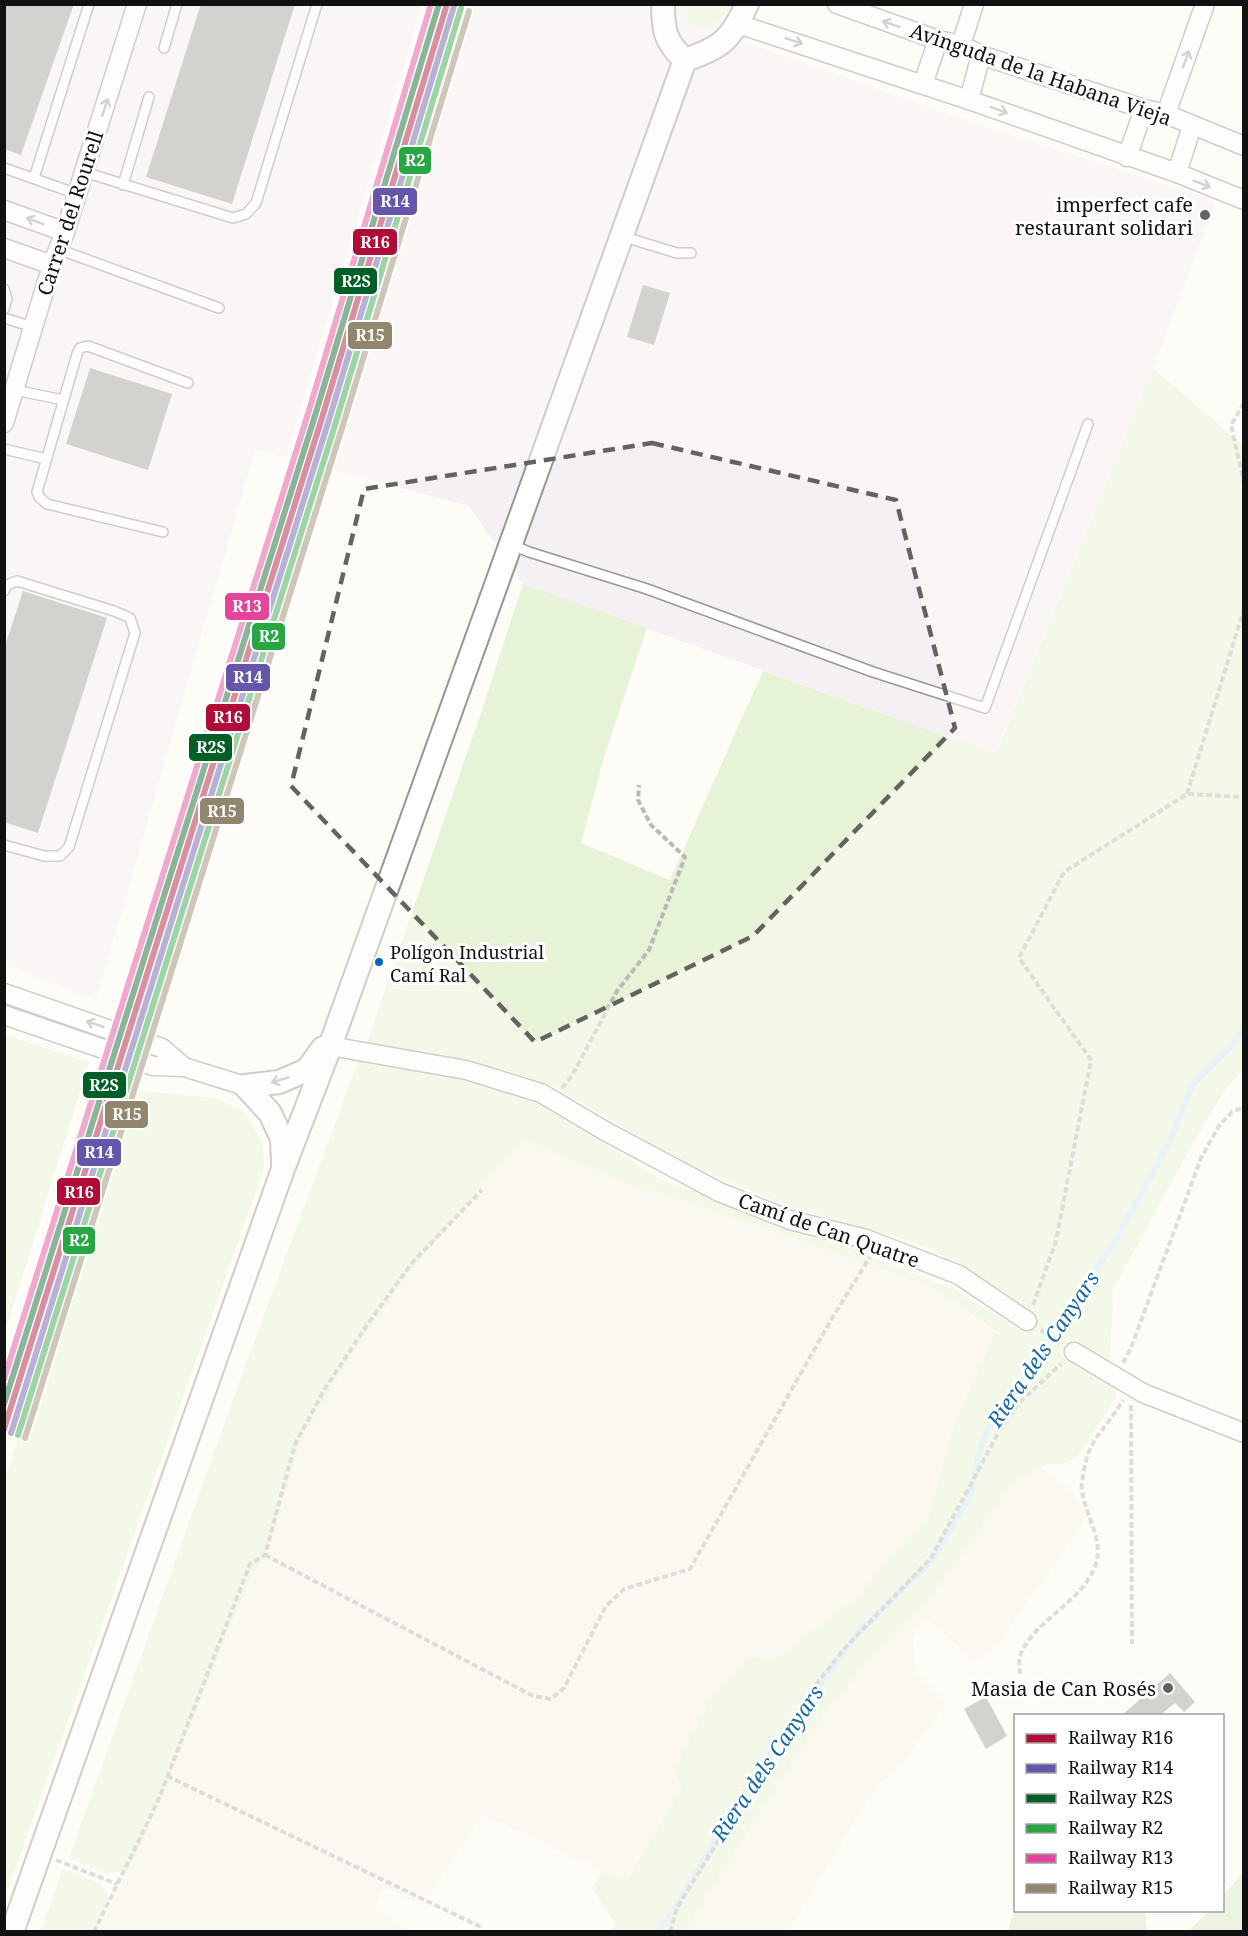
<svg xmlns="http://www.w3.org/2000/svg" width="1248" height="1936" font-family="'Noto Serif',serif">
<style>
.industrial{fill:#f5f0f3}
.farmland{fill:#f9f7e4}
.green{fill:#e7f3d7}
.forest{fill:#d8eac5}
.lines{fill:none;stroke-linecap:round;stroke-linejoin:round}
.stream{stroke:#cde8f7;stroke-width:6}
.building{fill:#a19f9c}
.service-casing{stroke:#979795;stroke-width:12}
.minor-casing{stroke:#979795;stroke-width:21}
.tertiary-casing{stroke:#979795;stroke-width:26}
.path{stroke:#b9b9b8;stroke-width:4;stroke-dasharray:6 3;stroke-linecap:butt}
.service{stroke:#fffffe;stroke-width:9}
.minor{stroke:#fffffe;stroke-width:18}
.tertiary{stroke:#fffffe;stroke-width:22}
.rail-1-casing{stroke:#fff;stroke-width:10}
.rail-2-casing{stroke:#fff;stroke-width:10}
.rail-3-casing{stroke:#fff;stroke-width:10}
.rail-4-casing{stroke:#fff;stroke-width:10}
.rail-5-casing{stroke:#fff;stroke-width:10}
.rail-6-casing{stroke:#fff;stroke-width:10}
.rail-1{stroke:#af0d38;stroke-width:6}
.rail-2{stroke:#6556ac;stroke-width:6}
.rail-3{stroke:#005f27;stroke-width:6}
.rail-4{stroke:#26a741;stroke-width:6}
.rail-5{stroke:#e5449c;stroke-width:6}
.rail-6{stroke:#93866e;stroke-width:6}
.oneway{stroke:#a0a09f}
.marked{fill:none;stroke:#646362;stroke-width:4.5;stroke-dasharray:12 8;stroke-linejoin:round}
.poi-dot{fill:#646362;stroke:#fff;stroke-width:2}
.bus-dot{fill:#0065bd;stroke:#fff;stroke-width:2}
.labels{text-anchor:middle;dominant-baseline:central;stroke-width:6;stroke-linejoin:round;paint-order:stroke}
.bus-label{font-size:18px;fill:#111;stroke:#fff;text-anchor:start}
.street-label{font-size:20px;fill:#111;stroke:#fff}
.poi-label{font-size:20px;fill:#111;stroke:#fff;text-anchor:end}
.water-label{font-size:21px;font-style:italic;fill:#1768a6;stroke:#fff}
.line-badge{stroke:#fff;stroke-width:2}
.badge-label{font-size:16px;text-anchor:middle;font-weight:bold;fill:#fff}
</style>
<rect width="100%" height="100%" fill="#fdfcf7"/>
<g class="industrial">
<polygon points="4,5 422,5 286,457 255,450 96,1000 5,964"/>
<polygon points="463,5 758,5 746,42 985,127 1199,195 1215,204 1153,368 995,754 523,584 469,506 321,467"/>
</g>
<g class="farmland">
<polygon points="525,1139 645,1192 650,1189 929,1285 995,1332 953,1429 928,1518 852,1601 772,1662 682,1788 625,1881 492,1819 481,1816 422,1905 384,1887 375,1908 411,1931 98,1932 147,1831 253,1572 262,1562 303,1438 351,1357 406,1277 494,1172"/>
<polygon points="1040,1467 1068,1486 1084,1509 1084,1522 998,1645 974,1662 932,1622 924,1623 913,1638 916,1671 946,1703 907,1759 875,1788 788,1931 687,1932 697,1911 831,1703 945,1579 1011,1484"/>
</g>
<g class="green">
<path d="M 682,5 L 682,4 L 728,5 C 725,10 723,17 718,21 C 702,37 685,23 682,5 Z"/>
<polygon points="1153,368 1243,445 1243,1069 1222,1094 1188,1152 1112,1292 1113,1301 1110,1355 1117,1388 1115,1398 1086,1445 1078,1456 1070,1461 1061,1464 1050,1464 1040,1467 1011,1484 945,1579 831,1703 697,1911 687,1931 610,1931 616,1925 592,1888 602,1871 626,1881 682,1788 674,1770 713,1693 749,1655 772,1662 852,1601 928,1518 953,1429 995,1332 1006,1338 929,1285 650,1189 646,1192 525,1140 494,1172 406,1277 351,1357 303,1438 262,1562 253,1572 147,1831 129,1870 107,1874 69,1858 244,1369 358,1062 479,1080 546,1106 661,1180 850,1248 957,1291 1024,1333 1035,1317 959,1263 916,1243 789,1206 681,1162 552,1085 501,1069 366,1045 481,713 523,584 647,628 605,754 581,843 670,880 763,671 996,754"/>
<polygon points="5,1035 89,1063 5,1332 4,1035"/>
<polygon points="130,1089 219,1099 245,1113 263,1143 264,1169 5,1898 5,1479"/>
<polygon points="63,1869 100,1883 110,1899 95,1931 41,1931"/>
</g>
<g class="forest">
<polygon points="1243,1873 1243,1931 1189,1931 1208,1911 1222,1910 1223,1895"/>
<polygon points="1015,1908 1016,1910 1145,1911 1147,1931 1008,1931"/>
</g>
<g class="lines">
<polyline class="stream" points="658,1932 673,1911 765,1759 858,1633 932,1560 971,1494 979,1453 991,1423 1114,1243 1168,1145 1192,1085 1234,1043 1244,1028"/>
</g>
<g class="building">
<polygon points="4,4 74,4 21,155 4,149"/>
<polygon points="201,4 295,4 232,204 146,177"/>
<polygon points="643,285 670,293 654,345 627,337"/>
<polygon points="90,368 172,394 148,470 66,444"/>
<polygon points="23,591 107,618 38,833 4,822 4,649"/>
<polygon points="1170,1673 1195,1702 1184,1712 1175,1703 1159,1716 1121,1716"/>
<polygon points="986,1697 1007,1736 986,1749 964,1709"/>
</g>
<g class="lines">
<g class="service-casing">
<g id="service">
<polyline points="164,48 177,4"/>
<polyline points="4,168 77,194"/>
<polyline points="84,172 233,218 246,214 256,203 317,4"/>
<polyline points="34,178 89,4"/>
<polyline points="123,185 149,97"/>
<polyline points="621,236 677,253 691,253"/>
<polyline points="58,249 219,308"/>
<polyline points="4,289 7,299 4,309"/>
<polyline points="4,318 33,327"/>
<polyline points="15,390 63,400"/>
<polyline points="4,449 46,459"/>
<polyline points="163,532 47,504 40,498 37,492 77,354 80,348 88,346 188,383"/>
<polyline points="510,544 529,552 647,589 873,672 985,708 1088,424"/>
<polyline points="4,591 7,585 17,581 114,611 130,618 135,633 69,847 60,856 44,856 4,845"/>
</g>
</g>
<g class="minor-casing">
<g id="minor">
<polyline points="837,4 938,40 961,45 981,55 1144,109 1166,114 1244,146"/>
<polyline points="738,24 969,100 1177,173 1244,200"/>
<polyline points="961,45 974,4"/>
<polyline points="923,84 938,40"/>
<polyline points="969,100 981,55"/>
<polyline points="1166,114 1205,4"/>
<polyline points="1127,157 1144,109"/>
<polyline points="1177,173 1192,126"/>
<polyline points="4,210 65,232"/>
<polyline points="4,248 52,265"/>
<polyline points="4,423 52,265 65,232 137,4"/>
<polyline points="4,993 162,1048 184,1067"/>
<polyline points="4,1015 153,1066 184,1067 245,1086"/>
<polyline points="330,1046 466,1070 541,1093 605,1131 719,1192 790,1220 866,1239 959,1275 1027,1321"/>
<polyline points="1074,1352 1143,1393 1244,1433"/>
</g>
</g>
<g class="tertiary-casing">
<g id="tertiary">
<path d="M 663,4 C 663,30 665,42 685,60"/>
<path d="M 685,60 C 721,48 731,40 747,4"/>
<polyline points="245,1086 279,1082 307,1070 323,1048"/>
<polyline points="245,1086 270,1113 282,1139 283,1163"/>
<polyline points="12,1932 283,1169 328,1052 685,60"/>
</g>
</g>
<g class="path">
<polyline points="1244,403 1231,425 1244,483"/>
<polyline points="1187,794 1244,609"/>
<polyline points="562,1088 572,1076 617,991 649,950 685,857 651,825 638,800 639,785"/>
<polyline points="1033,1305 1056,1241 1091,1060 1019,958 1064,872 1187,794 1244,797"/>
<polyline points="1041,1330 1060,1343"/>
<polyline points="1123,1363 1131,1348 1201,1158 1219,1126 1232,1112 1244,1107"/>
<polyline points="1131,1405 1132,1644"/>
<polyline points="265,1555 533,1696 551,1699 564,1688 606,1606 624,1589 690,1569 831,1320 870,1257"/>
<path d="M 1020,1674 C 1020,1669 1018,1662 1020,1656 C 1032,1622 1078,1605 1094,1569 C 1107,1542 1084,1516 1082,1489 C 1081,1485 1083,1480 1083,1476 C 1088,1437 1106,1430 1123,1400"/>
<polyline points="167,1776 483,1928"/>
<polyline points="56,1860 117,1884"/>
<polyline points="94,1932 158,1801 250,1564 265,1555 295,1444 323,1392 369,1322 412,1263 482,1190"/>
<polyline points="670,1932 677,1908 806,1697 845,1648 931,1558 1001,1428 1019,1403 1061,1364"/>
</g>
<use href="#service" class="service"/>
<use href="#minor" class="minor"/>
<use href="#tertiary" class="tertiary"/>
<g class="rail-1-casing">
<polyline id="rail-1" points="4,1429 321,421 447,4"/>
</g>
<g class="rail-2-casing">
<polyline id="rail-2" points="11,1433 328,423 454,6"/>
</g>
<g class="rail-3-casing">
<polyline id="rail-3" points="4,1404 314,419 439,4"/>
</g>
<g class="rail-4-casing">
<polyline id="rail-4" points="18,1435 335,425 461,8"/>
</g>
<g class="rail-5-casing">
<polyline id="rail-5" points="4,1379 307,417 431,4"/>
</g>
<g class="rail-6-casing">
<polyline id="rail-6" points="25,1438 342,428 469,11"/>
</g>
<use href="#rail-1" class="rail-1"/>
<use href="#rail-2" class="rail-2"/>
<use href="#rail-3" class="rail-3"/>
<use href="#rail-4" class="rail-4"/>
<use href="#rail-5" class="rail-5"/>
<use href="#rail-6" class="rail-6"/>
</g>
<defs><path id="oneway-shaft" d="M-6 0H5M1.5-3L5.5 0L1.5 3" fill="none" stroke-width="1.6" stroke-linecap="round" stroke-linejoin="round" transform="scale(1.5)"/></defs>
<g class="oneway">
<use href="#oneway-shaft" transform="translate(891 24) rotate(-161)"/>
<use href="#oneway-shaft" transform="translate(794 41) rotate(19)"/>
<use href="#oneway-shaft" transform="translate(1186 59) rotate(-70)"/>
<use href="#oneway-shaft" transform="translate(105 107) rotate(-72)"/>
<use href="#oneway-shaft" transform="translate(999 110) rotate(20)"/>
<use href="#oneway-shaft" transform="translate(1202 184) rotate(21)"/>
<use href="#oneway-shaft" transform="translate(35 221) rotate(-160)"/>
<use href="#oneway-shaft" transform="translate(95 1024) rotate(-161)"/>
<use href="#oneway-shaft" transform="translate(280 1080) rotate(163)"/>
</g>
<path d="M0 0H1248V1936H0ZM 652,443 L 896,500 L 955,728 L 753,936 L 535,1042 L 291,786 L 364,489 Z" fill="#fdfcf7" fill-opacity=".55" fill-rule="evenodd"/>
<path class="marked" d="M 652,443 L 896,500 L 955,728 L 753,936 L 535,1042 L 291,786 L 364,489 Z"/>
<g class="poi-dot">
<circle cx="1205" cy="215" r="6"/>
<circle cx="1168" cy="1688" r="6"/>
</g>
<circle class="bus-dot" cx="379" cy="962" r="5"/>
<g class="labels">
<g class="bus-label">
<text x="390" y="952">Polígon Industrial<tspan x="390" dy="23">Camí Ral</tspan></text>
</g>
<g class="street-label">
<text transform="translate(1041 74) rotate(19)">Avinguda de la Habana Vieja</text>
<text transform="translate(70 213) rotate(-72)">Carrer del Rourell</text>
<text transform="translate(829 1230) rotate(19)">Camí de Can Quatre</text>
</g>
<g class="poi-label">
<text x="1193" y="204">imperfect cafe<tspan x="1193" dy="23">restaurant solidari</tspan></text>
<text x="1156" y="1688">Masia de Can Rosés</text>
</g>
<g class="water-label">
<text transform="translate(1043 1349) rotate(-56)">Riera dels Canyars</text>
<text transform="translate(767 1763) rotate(-56)">Riera dels Canyars</text>
</g>
</g>
<g class="line-badge">
<rect x="398" y="146" width="34" height="29" rx="6" fill="#26a741"/>
<rect x="372" y="187" width="46" height="29" rx="6" fill="#6556ac"/>
<rect x="352" y="228" width="46" height="28" rx="6" fill="#af0d38"/>
<rect x="333" y="267" width="45" height="28" rx="6" fill="#005f27"/>
<rect x="347" y="321" width="46" height="29" rx="6" fill="#93866e"/>
<rect x="224" y="592" width="46" height="29" rx="6" fill="#e5449c"/>
<rect x="251" y="622" width="35" height="29" rx="6" fill="#26a741"/>
<rect x="225" y="663" width="46" height="29" rx="6" fill="#6556ac"/>
<rect x="205" y="703" width="46" height="29" rx="6" fill="#af0d38"/>
<rect x="188" y="733" width="45" height="29" rx="6" fill="#005f27"/>
<rect x="199" y="797" width="46" height="28" rx="6" fill="#93866e"/>
<rect x="82" y="1071" width="45" height="28" rx="6" fill="#005f27"/>
<rect x="104" y="1100" width="45" height="29" rx="6" fill="#93866e"/>
<rect x="76" y="1138" width="46" height="29" rx="6" fill="#6556ac"/>
<rect x="56" y="1177" width="45" height="29" rx="6" fill="#af0d38"/>
<rect x="62" y="1226" width="34" height="29" rx="6" fill="#26a741"/>
</g>
<g class="badge-label">
<text x="415" y="166">R2</text>
<text x="395" y="207">R14</text>
<text x="375" y="248">R16</text>
<text x="356" y="287">R2S</text>
<text x="370" y="341">R15</text>
<text x="247" y="612">R13</text>
<text x="269" y="642">R2</text>
<text x="248" y="683">R14</text>
<text x="228" y="723">R16</text>
<text x="211" y="753">R2S</text>
<text x="222" y="817">R15</text>
<text x="104" y="1091">R2S</text>
<text x="127" y="1120">R15</text>
<text x="99" y="1158">R14</text>
<text x="79" y="1198">R16</text>
<text x="79" y="1246">R2</text>
</g>
<rect width="1248" height="1936" fill="none" stroke="#111111" stroke-width="12"/>
<rect x="1014" y="1714" width="210" height="198" fill="#ffffff" stroke="#a0a0a0" stroke-width="1.5"/>
<rect x="1026" y="1734" width="30" height="9" fill="#af0d38" stroke="#a0a0a0" stroke-width="1.5"/>
<text x="1068" y="1744" font-size="18" fill="#111111">Railway R16</text>
<rect x="1026" y="1764" width="30" height="9" fill="#6556ac" stroke="#a0a0a0" stroke-width="1.5"/>
<text x="1068" y="1774" font-size="18" fill="#111111">Railway R14</text>
<rect x="1026" y="1794" width="30" height="9" fill="#005f27" stroke="#a0a0a0" stroke-width="1.5"/>
<text x="1068" y="1804" font-size="18" fill="#111111">Railway R2S</text>
<rect x="1026" y="1824" width="30" height="9" fill="#26a741" stroke="#a0a0a0" stroke-width="1.5"/>
<text x="1068" y="1834" font-size="18" fill="#111111">Railway R2</text>
<rect x="1026" y="1854" width="30" height="9" fill="#e5449c" stroke="#a0a0a0" stroke-width="1.5"/>
<text x="1068" y="1864" font-size="18" fill="#111111">Railway R13</text>
<rect x="1026" y="1884" width="30" height="9" fill="#93866e" stroke="#a0a0a0" stroke-width="1.5"/>
<text x="1068" y="1894" font-size="18" fill="#111111">Railway R15</text>
</svg>
